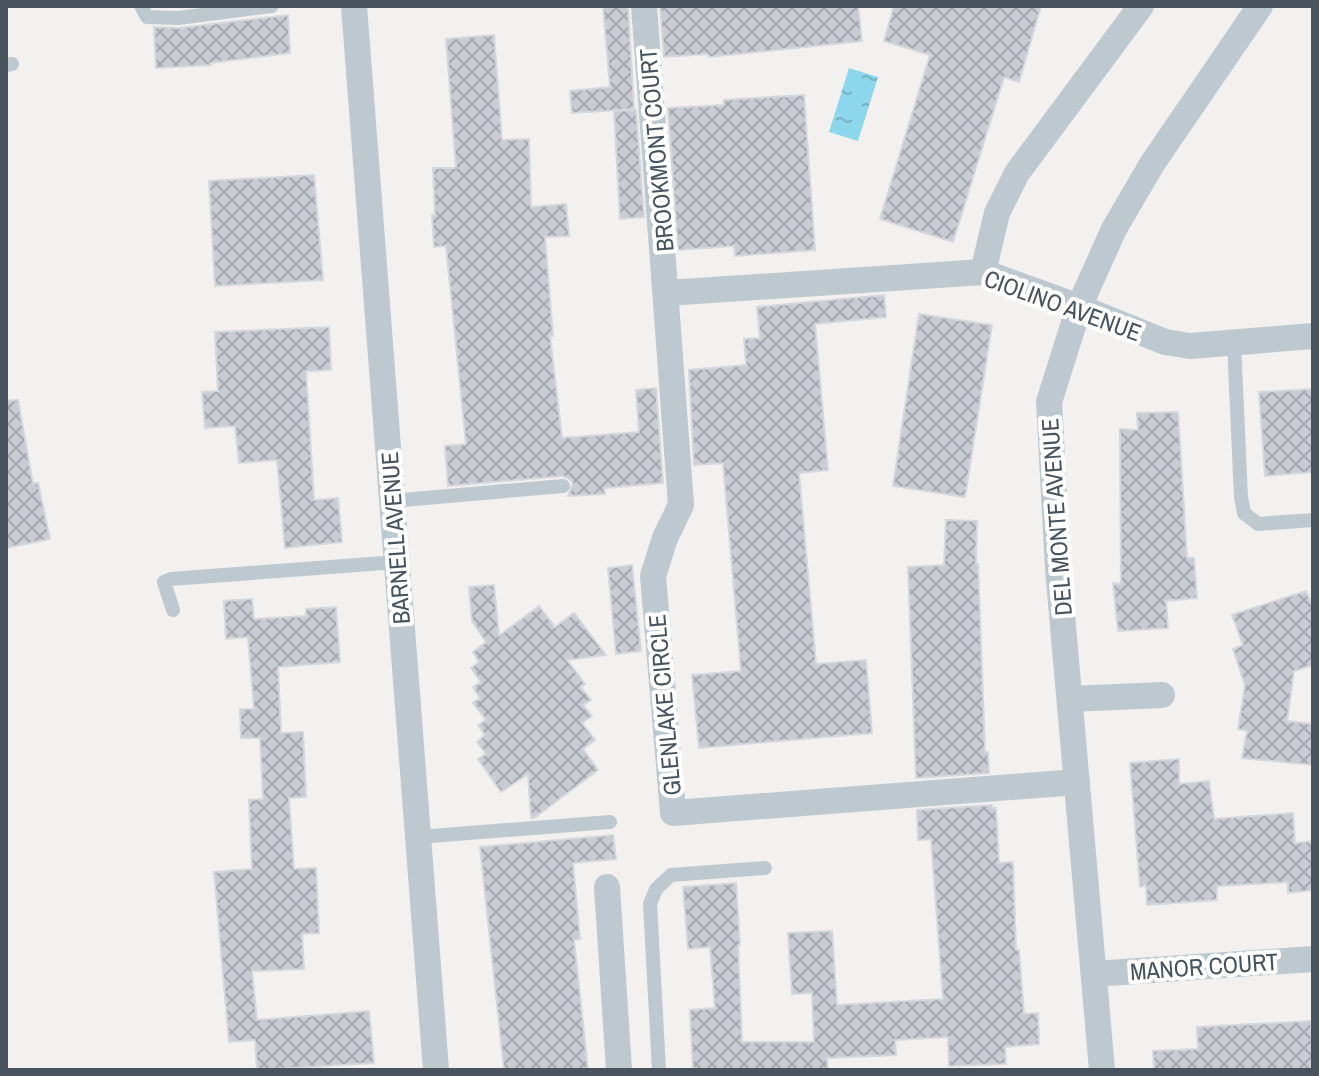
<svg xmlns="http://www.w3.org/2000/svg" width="1319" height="1076" font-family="'Archivo Narrow',sans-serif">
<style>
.water{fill:url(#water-ripples)}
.building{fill:url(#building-cross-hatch);stroke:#d4d7dc;stroke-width:2}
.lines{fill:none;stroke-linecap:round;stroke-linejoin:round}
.lane{stroke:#bec8cf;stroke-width:14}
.street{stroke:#bec8cf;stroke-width:26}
.labels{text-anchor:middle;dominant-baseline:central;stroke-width:8;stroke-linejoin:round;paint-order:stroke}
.street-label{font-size:24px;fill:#48535e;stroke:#fff}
</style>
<defs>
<pattern id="water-ripples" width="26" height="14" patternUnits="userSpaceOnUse" patternTransform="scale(2)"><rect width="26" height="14" fill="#8dd7ec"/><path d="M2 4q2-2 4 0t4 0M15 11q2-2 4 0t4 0" fill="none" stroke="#75b1c2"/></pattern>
<pattern id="building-cross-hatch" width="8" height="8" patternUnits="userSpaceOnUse" patternTransform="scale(2)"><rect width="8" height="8" fill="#caccd3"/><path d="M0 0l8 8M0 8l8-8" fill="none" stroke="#a6a8ae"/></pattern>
</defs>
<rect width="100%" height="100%" fill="#f3f0f0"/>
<polygon class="water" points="849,68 878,77 858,141 829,132"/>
<g class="building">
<polygon points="603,6 628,6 634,109 572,113 570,91 610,87"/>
<polygon points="660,6 858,6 862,41 709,57 708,54 664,57"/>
<polygon points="894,6 1041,6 1019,82 1004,77 953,242 880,219 930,55 884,41"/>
<polygon points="288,15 290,53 210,63 211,65 156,68 154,27 179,28"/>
<polygon points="494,35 502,140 529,139 531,207 566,204 569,236 545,237 553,336 550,336 562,438 639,432 636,390 656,388 663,483 604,488 605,494 568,496 573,484 571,480 563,476 448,486 445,446 466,444 446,246 434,247 432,215 435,215 433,168 456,168 446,39"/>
<polygon points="804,95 815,250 735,256 734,246 678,250 668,108 724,105 724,100"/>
<polygon points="636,110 644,217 620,219 614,111"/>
<polygon points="314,175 323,280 215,286 209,181"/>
<polygon points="884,295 886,317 815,324 828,470 799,473 816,664 866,660 872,733 699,748 692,675 741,671 723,463 694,465 689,370 746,365 744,339 760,338 757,307"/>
<polygon points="919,314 992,325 965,497 893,486"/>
<polygon points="329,327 331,370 306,371 314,500 338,498 342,542 285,548 277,460 239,463 235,426 205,428 202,392 218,391 215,332"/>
<polygon points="1313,389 1313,472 1265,476 1259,392"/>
<polygon points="18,400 33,484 38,483 50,539 6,548 6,401"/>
<polygon points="1178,412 1187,558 1194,558 1197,598 1166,601 1168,628 1118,631 1113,583 1121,584 1120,429 1138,430 1137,413"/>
<polygon points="946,520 977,521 976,564 978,564 985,752 988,752 989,773 916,778 908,567 944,565"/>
<polygon points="632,565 641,651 616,654 608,568"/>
<polygon points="494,585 499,636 539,606 555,627 574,613 606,655 567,660 585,684 581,687 591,700 583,705 592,716 582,723 595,740 583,749 598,770 534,818 531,818 528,774 501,792 478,759 486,754 477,742 485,735 478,725 486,720 473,703 480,698 473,687 481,682 471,668 479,662 473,652 486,642 472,621 469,587"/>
<polygon points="1306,591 1313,607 1313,665 1294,671 1287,721 1313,724 1313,765 1242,758 1247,731 1238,729 1245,685 1233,649 1243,645 1232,615"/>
<polygon points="252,599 254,619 306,616 306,609 336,607 340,662 278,667 281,733 303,732 306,797 289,798 294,869 316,868 319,933 302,934 304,969 252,971 257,1020 369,1011 374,1063 257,1070 255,1040 229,1042 214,872 252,869 249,800 263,799 260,738 241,738 240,709 254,709 248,637 226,639 224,601"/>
<polygon points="1179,759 1179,784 1209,781 1214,819 1293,813 1295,843 1313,841 1313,890 1288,893 1288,882 1217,886 1217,900 1147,905 1146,885 1140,887 1130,763"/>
<polygon points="992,805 992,808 996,808 999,863 1013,862 1016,950 1019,950 1024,1014 1038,1013 1039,1044 1005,1047 1006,1064 949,1066 948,1037 895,1040 896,1055 827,1058 828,1070 693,1070 690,1010 715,1008 710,947 688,949 683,887 736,883 740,945 738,945 742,1042 814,1042 812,993 792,994 788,933 832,931 837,1005 943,999 931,839 918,840 917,810"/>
<polygon points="613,835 616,859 573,863 580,939 574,940 588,1070 504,1070 480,847"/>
<polygon points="1311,1021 1313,1070 1154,1070 1153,1051 1198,1049 1197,1027"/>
</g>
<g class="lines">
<g class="lane">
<polyline points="141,6 147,17 178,18 272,6"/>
<polyline points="6,65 12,64"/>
<polyline points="1234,343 1241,497 1244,513 1258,524 1313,520"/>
<polyline points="392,501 563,486"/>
<polyline points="173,610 164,582 171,579 397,562"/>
<polyline points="418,837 610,822"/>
<polyline points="659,1070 650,904 656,889 671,875 765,868"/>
</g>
<g class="street">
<polyline points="354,6 436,1070"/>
<polyline points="644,6 681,505 665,538 653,576 673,813 1077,782"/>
<polyline points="983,272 997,213 1017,173 1141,6"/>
<polyline points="667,293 983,272 1079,307 1165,342 1190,346 1313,336"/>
<polyline points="1070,699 1162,695"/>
<polyline points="607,887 619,1070"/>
<polyline points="1094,974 1313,959"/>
<polyline points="1102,1070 1058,569 1049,402 1079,307 1114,229 1152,164 1260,6"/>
</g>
</g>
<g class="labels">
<g class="street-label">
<text transform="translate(656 150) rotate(-95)">BROOKMONT COURT</text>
<text transform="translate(1063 305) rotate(20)">CIOLINO AVENUE</text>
<text transform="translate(1056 517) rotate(-94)">DEL MONTE AVENUE</text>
<text transform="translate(395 538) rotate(-94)">BARNELL AVENUE</text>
<text transform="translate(664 705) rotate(-95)">GLENLAKE CIRCLE</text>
<text transform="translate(1204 966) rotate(-4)">MANOR COURT</text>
</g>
</g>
<rect width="1319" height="1076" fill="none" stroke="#48535e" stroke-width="16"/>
</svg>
